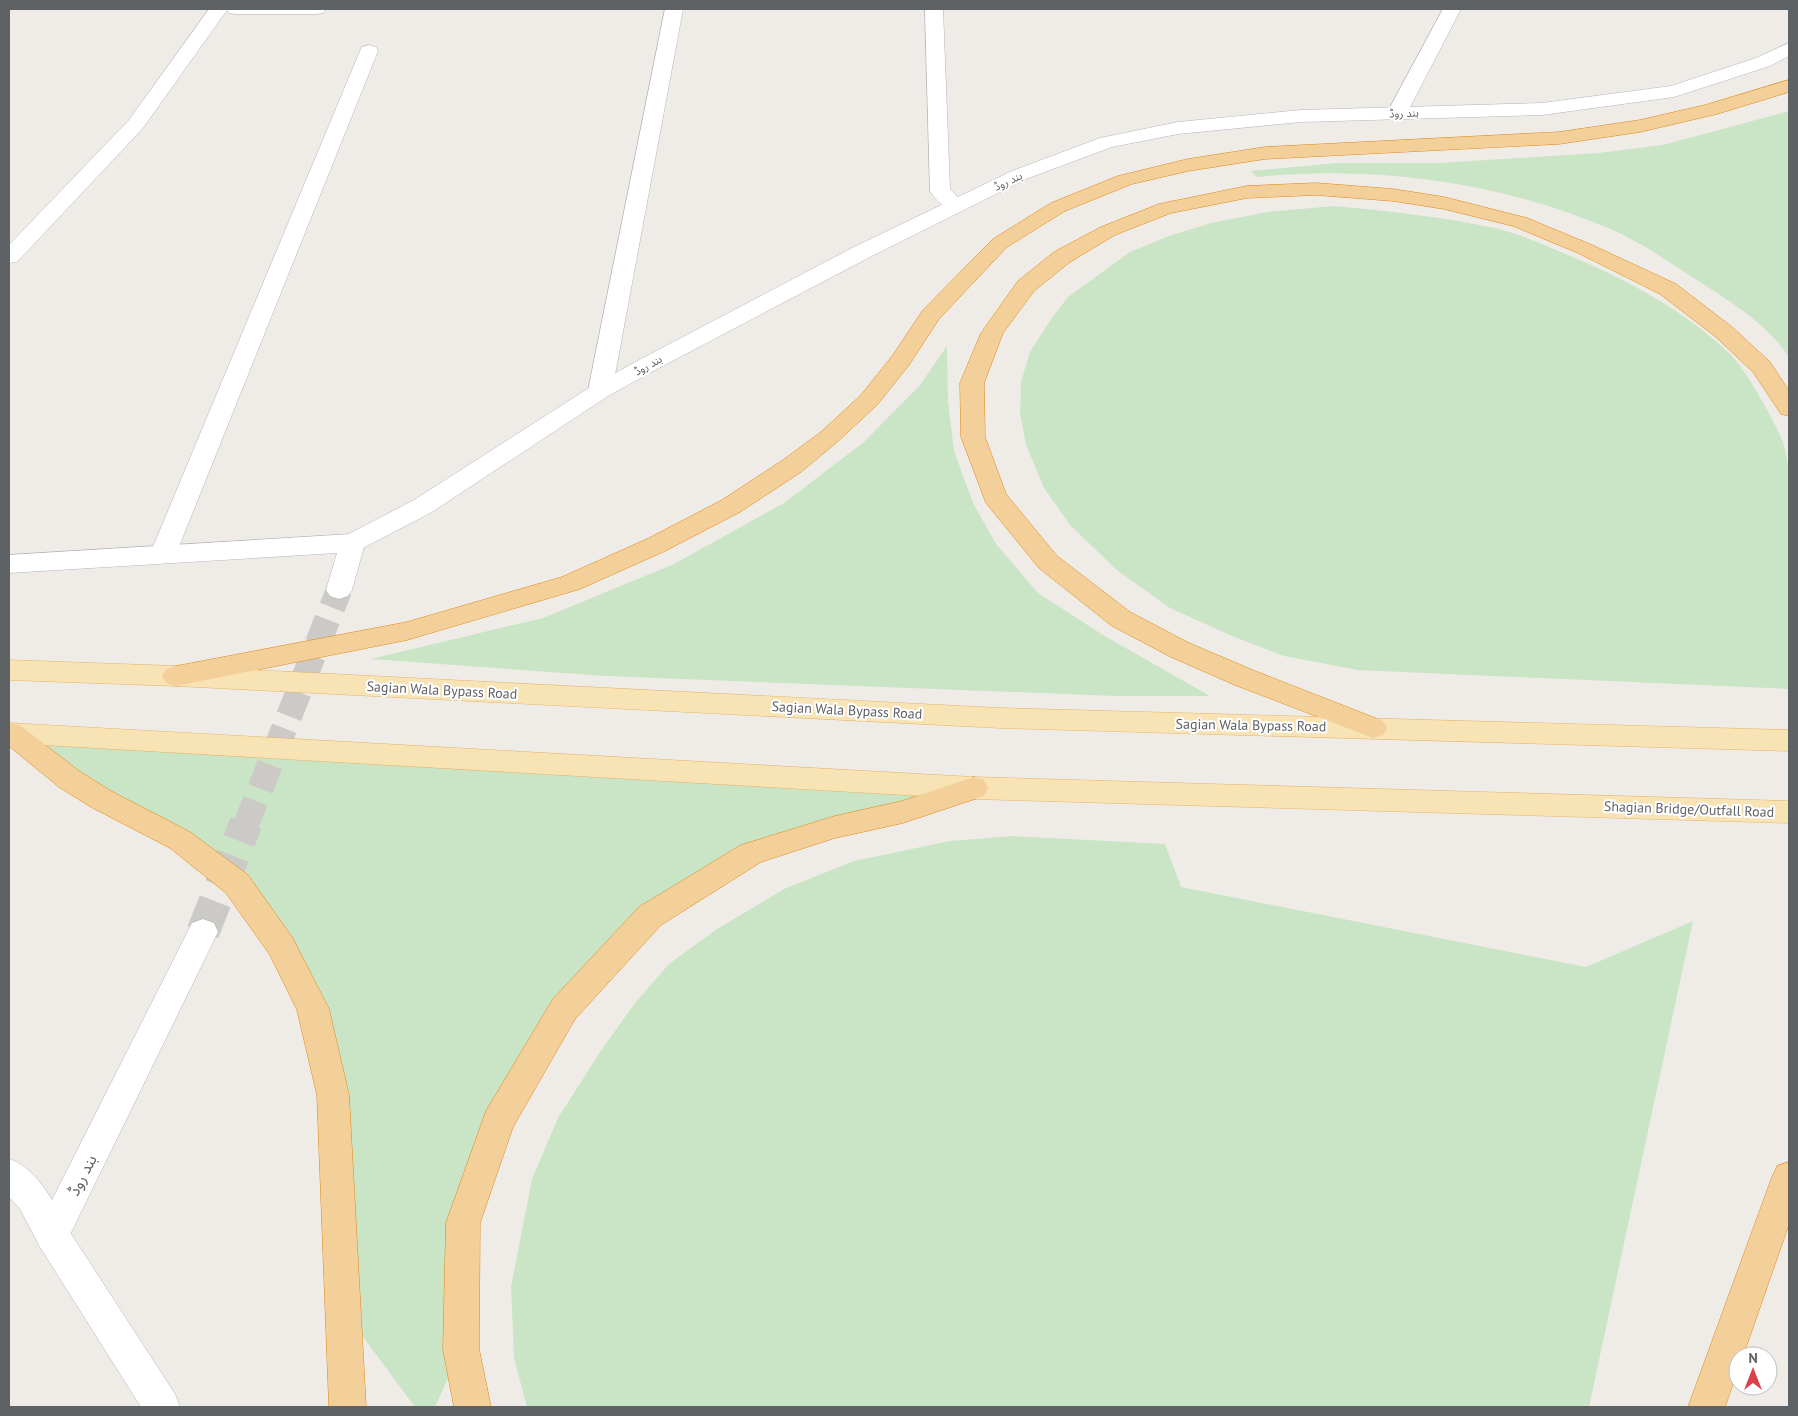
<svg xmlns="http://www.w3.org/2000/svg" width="1798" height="1416" font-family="'PT Sans','Noto Sans Arabic',sans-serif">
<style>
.green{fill:#cae4c6}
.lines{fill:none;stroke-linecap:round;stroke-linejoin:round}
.tertiary-tunnel-far1{stroke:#cbcac6;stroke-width:26;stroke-dasharray:26 13;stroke-linecap:butt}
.tertiary-tunnel{stroke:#cbcac6;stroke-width:33;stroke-dasharray:33 16;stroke-linecap:butt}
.minor-casing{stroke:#b1b4b7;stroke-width:1}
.tertiary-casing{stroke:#b1b4b7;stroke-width:1}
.secondary-casing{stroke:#b3b6ba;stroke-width:1}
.primary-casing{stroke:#e4b26a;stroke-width:1}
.motorway-casing{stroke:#df8616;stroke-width:1}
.minor{fill:#fff;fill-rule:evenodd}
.tertiary{fill:#fff;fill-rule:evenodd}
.secondary{fill:#fff;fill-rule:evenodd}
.primary{fill:#f7e3b3;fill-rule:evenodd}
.motorway{fill:#f3d099;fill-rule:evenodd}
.labels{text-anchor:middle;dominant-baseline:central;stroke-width:4;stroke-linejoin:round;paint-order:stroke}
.far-street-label{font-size:11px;fill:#5e6265;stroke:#fff}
.street-label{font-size:14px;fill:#5e6265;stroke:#fff}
.near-street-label{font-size:16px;fill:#5e6265;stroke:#fff}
</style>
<rect width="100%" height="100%" fill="#efece7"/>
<g class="green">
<path d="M 1789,111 L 1789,357 C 1766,323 1731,302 1697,280 C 1670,263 1642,243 1613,230 C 1502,182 1376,165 1257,177 L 1251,171 L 1336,163 L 1440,163 L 1599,153 L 1663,145 Z"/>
<path d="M 1334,206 C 1389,211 1444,217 1499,229 C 1518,234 1537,242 1556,250 C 1618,275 1681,307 1730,354 C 1745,368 1775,422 1783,442 C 1786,451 1787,462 1789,471 L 1789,689 L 1358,670 L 1284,656 L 1232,636 L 1170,608 L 1118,571 L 1070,525 L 1044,488 L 1026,445 L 1020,413 L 1021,382 L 1030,352 L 1051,319 L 1068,297 L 1130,252 L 1169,236 L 1211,223 L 1268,212 Z"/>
<polygon points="947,346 948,401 954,451 973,503 996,544 1038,593 1103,635 1210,696 1115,696 606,676 371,659 543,618 674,564 784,503 864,442 920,385"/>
<polygon points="15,736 974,788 751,853 650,916 564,1009 463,1223 461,1349 435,1407 415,1407 343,1310 313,1009 237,884"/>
<polygon points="1013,836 1165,844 1181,887 1586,967 1693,921 1589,1407 527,1407 514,1358 511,1287 532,1179 558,1118 600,1052 635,1003 669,964 717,929 784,889 854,861 950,841"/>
</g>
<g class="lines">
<polyline class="tertiary-tunnel-far1" points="246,825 339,590"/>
<polyline class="tertiary-tunnel" points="203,932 246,823"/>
<g class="minor-casing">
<g id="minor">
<polygon points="209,9 326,9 323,13 317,14 235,14 229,13 227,10 143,128 17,262 9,263 9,245 129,120"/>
<polygon points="665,9 683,9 612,391 608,396 600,398 592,396 588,391"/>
<path d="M 925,9 L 943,9 L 950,189 L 966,206 L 963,210 C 949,214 938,203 930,191 Z"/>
<polygon points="1443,9 1461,9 1407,113 1404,117 1397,119 1390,117 1387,113"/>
<polygon points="369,45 376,47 378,51 176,554 172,560 163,563 154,560 150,554 360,51 362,47"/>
</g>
</g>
<g class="tertiary-casing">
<g id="tertiary">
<polygon points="352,534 361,537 365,543 352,590 348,596 339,599 330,596 326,590 337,553 9,573 9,555"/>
<path d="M 203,919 L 214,923 L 218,932 L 64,1247 L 52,1251 L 40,1247 L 20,1209 L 9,1197 L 9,1159 C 28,1165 42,1183 52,1200 L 192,923 Z"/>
</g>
</g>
<g class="secondary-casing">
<g id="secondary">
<polygon points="1789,43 1789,56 1770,66 1674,97 1542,115 1301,122 1178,134 1112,147 1026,179 868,258 657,369 608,396 432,512 361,549 352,552 343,549 339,543 343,537 414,500 592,386 641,359 852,248 1012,171 1100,138 1178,122 1301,110 1542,103 1671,86 1756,58"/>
<polygon points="52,1219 64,1223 175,1394 180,1407 141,1407 40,1247 35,1235 40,1223"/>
</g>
</g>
<g class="primary-casing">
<g id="primary">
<polygon points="9,660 176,666 1000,708 1789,730 1789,751 1000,728 176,686 9,680"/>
<polygon points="9,723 974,777 1789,801 1789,823 974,799 9,743"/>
</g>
</g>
<g class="motorway-casing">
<g id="motorway">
<polygon points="1789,80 1789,92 1717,114 1640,132 1559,144 1265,159 1188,171 1132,184 1065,211 1007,247 939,319 909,365 877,405 837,442 801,472 740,512 665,551 580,589 407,640 176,686 166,683 162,676 166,669 176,666 407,622 562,577 647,539 722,500 783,460 821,432 861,395 893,355 923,310 993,239 1051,203 1118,176 1188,159 1265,147 1559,132 1640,120 1705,105"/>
<polygon points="1316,183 1393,189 1444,197 1527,218 1592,245 1676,284 1732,327 1770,362 1789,391 1789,416 1781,414 1753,372 1716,337 1660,294 1578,253 1513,226 1444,209 1393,201 1316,195 1247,198 1171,213 1115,235 1070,262 1034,291 1003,333 984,383 985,437 1006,494 1057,556 1130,612 1189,643 1255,671 1383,721 1387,728 1383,735 1373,738 1235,685 1171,657 1112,626 1039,568 986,503 961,437 960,383 981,333 1018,281 1054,252 1101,227 1159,204 1247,186"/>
<polygon points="9,723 21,726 79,771 111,791 190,832 248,875 292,937 324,999 329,1009 349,1095 366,1407 329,1407 317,1095 297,1010 270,955 226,893 170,848 91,807 59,787 9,746"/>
<polygon points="974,777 984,780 988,788 984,796 903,823 835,838 761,862 661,925 575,1019 513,1127 480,1223 479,1349 491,1407 454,1407 443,1349 446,1223 486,1111 553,999 639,907 741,845 835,816 902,801"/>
<polygon points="1789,1162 1789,1224 1743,1356 1738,1356 1738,1369 1725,1407 1688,1407 1772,1177 1777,1166"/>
</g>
</g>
<use href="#minor" class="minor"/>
<use href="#tertiary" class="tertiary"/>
<use href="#secondary" class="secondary"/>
<use href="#primary" class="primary"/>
<use href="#motorway" class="motorway"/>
</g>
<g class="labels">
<g class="far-street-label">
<text transform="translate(1404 113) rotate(-2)">بند روڈ</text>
<text transform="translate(1008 181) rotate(-25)">بند روڈ</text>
<text transform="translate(648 365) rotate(-29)">بند روڈ</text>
</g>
<g class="street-label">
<text transform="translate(442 690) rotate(3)">Sagian Wala Bypass Road</text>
<text transform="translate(847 710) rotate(3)">Sagian Wala Bypass Road</text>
<text transform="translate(1251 725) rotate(1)">Sagian Wala Bypass Road</text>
<text transform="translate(1689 809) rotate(2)">Shagian Bridge/Outfall Road</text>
</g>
<g class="near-street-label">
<text transform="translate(82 1175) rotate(-63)">بند روڈ</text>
</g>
</g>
<rect width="1798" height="1416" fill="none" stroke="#5e6265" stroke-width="20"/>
<g transform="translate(1753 1371)"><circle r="24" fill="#ffffff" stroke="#bfc0c1"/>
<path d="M0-4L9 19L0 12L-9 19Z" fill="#d9424a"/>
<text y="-8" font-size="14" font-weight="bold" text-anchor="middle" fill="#5e6265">N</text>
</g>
</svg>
